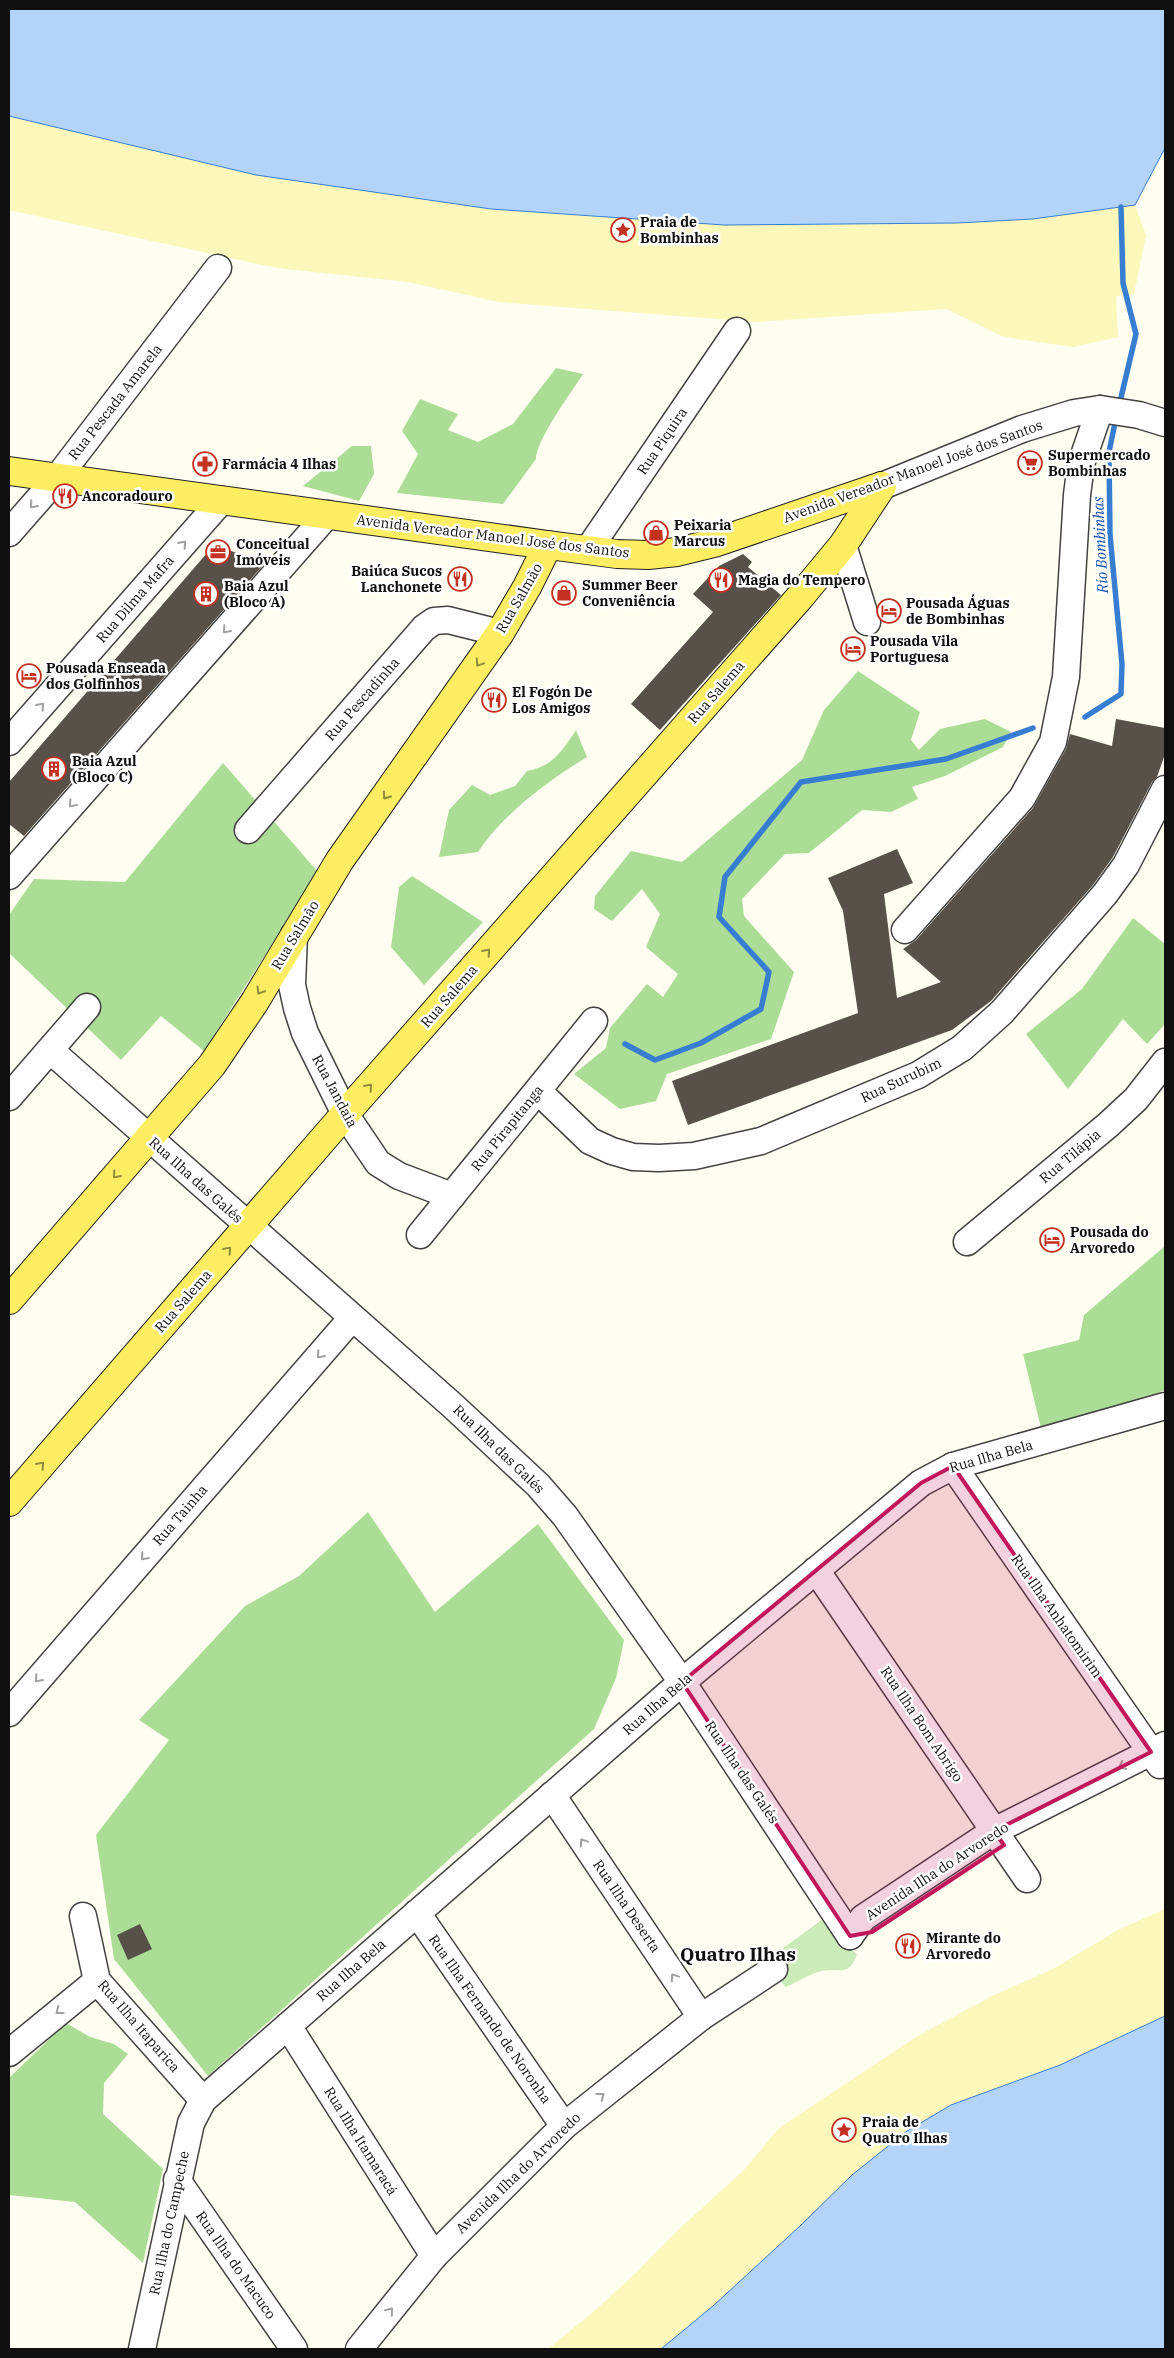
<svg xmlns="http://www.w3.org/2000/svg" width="1174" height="2358" font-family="'IBM Plex Serif',serif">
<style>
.green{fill:#cbebb8}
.forest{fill:#acdd97}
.sand{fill:#fcf7bb}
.water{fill:#b3d4f8;stroke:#377ed2}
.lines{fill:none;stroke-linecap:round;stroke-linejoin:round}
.stream{stroke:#377ed2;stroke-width:5.5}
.building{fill:#58514a}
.minor-casing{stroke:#424242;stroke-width:29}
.major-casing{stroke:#202020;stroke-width:30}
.minor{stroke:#fff;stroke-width:26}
.major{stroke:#fded62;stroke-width:28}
.oneway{stroke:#9f9f9f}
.oneway2{stroke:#92893d}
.marked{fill:#c2185b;fill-opacity:0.2;stroke:#c2185b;stroke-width:4;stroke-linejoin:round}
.labels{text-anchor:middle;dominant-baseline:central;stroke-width:5;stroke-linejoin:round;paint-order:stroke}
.poi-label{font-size:14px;font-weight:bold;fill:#0f0f0f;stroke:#fff;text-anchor:start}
.street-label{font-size:14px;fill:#0f0f0f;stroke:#fff}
.water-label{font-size:15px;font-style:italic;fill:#1250a6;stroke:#fff}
.district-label{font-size:19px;font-weight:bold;fill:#0f0f0f;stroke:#fff}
</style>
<rect width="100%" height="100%" fill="#fffef0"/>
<path class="green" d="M 827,1916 L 857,1955 C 847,1978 841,1967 822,1971 C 810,1974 797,1982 786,1987 L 763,1963 Z"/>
<g class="forest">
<path d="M 556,368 L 583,374 C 571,393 536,440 536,459 L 503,504 L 397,493 L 418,454 L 402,431 L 420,399 L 458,414 L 448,430 L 478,442 L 513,424 Z"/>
<polygon points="352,446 371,446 374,474 359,501 303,486"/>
<polygon points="858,671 920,712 911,740 919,750 940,729 985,719 1011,732 1003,747 945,776 912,787 918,799 891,812 862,810 809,853 785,854 742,899 744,916 794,972 771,1039 667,1074 656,1101 620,1109 574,1074 606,1048 610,1028 647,984 663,997 678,974 646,947 660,914 642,889 612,921 594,909 595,896 631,851 682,862 802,760 824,710"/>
<path d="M 576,730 L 587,757 C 549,780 503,814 478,852 L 439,857 L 449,810 L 472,785 L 490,795 L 515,786 L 527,771 C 552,767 563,750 576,730 Z"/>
<polygon points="223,763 318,872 204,1051 161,1016 121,1060 9,953 9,915 34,879 125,882"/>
<polygon points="412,876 483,922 424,985 391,947 399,887"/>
<polygon points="1133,918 1165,944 1165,1024 1147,1044 1123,1019 1068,1089 1026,1034 1082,989"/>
<polygon points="1165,1246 1165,1390 1120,1409 1041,1428 1023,1354 1079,1340 1084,1315"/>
<polygon points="368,1512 435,1612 538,1524 624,1640 616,1678 594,1729 208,2076 114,1959 96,1835 169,1740 139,1720 245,1606 299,1576"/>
<polygon points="66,2023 90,2037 114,2044 128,2054 104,2083 103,2114 163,2169 143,2263 75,2202 9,2195 9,2078"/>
</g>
<g class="sand">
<polygon points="9,116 256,175 491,209 724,225 957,223 1033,219 1135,205 1146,235 1134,294 1116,296 1118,337 1073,347 1004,337 946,309 756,322 499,302 408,282 277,268 9,210"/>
<polygon points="1165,1909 1165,2016 1060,2065 951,2105 908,2131 852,2175 800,2226 713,2306 661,2349 548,2349 592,2313 636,2273 678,2230 743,2171 779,2128 916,2037 994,1995 1053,1969 1118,1930"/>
</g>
<g class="water">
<polygon points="9,9 1165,9 1165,148 1135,205 1033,219 957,223 724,225 491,209 256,175 9,116"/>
<polygon points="1165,2016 1165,2349 661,2349 713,2306 800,2226 852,2175 907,2131 951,2105 1060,2065"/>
</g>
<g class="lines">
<g class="stream">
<polyline points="1119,406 1136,334 1123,283 1121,207"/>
<polyline points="1085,717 1121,694 1122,664 1110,535 1109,452 1116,418"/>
<polyline points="625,1044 655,1060 701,1043 761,1009 769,972 719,917 725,877 801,782 946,759 1033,728"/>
</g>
</g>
<g class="building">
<polygon points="214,545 265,563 24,836 9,824 9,782"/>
<polygon points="743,554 752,562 748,567 781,595 660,730 631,704 713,612 693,594 719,566"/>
<polygon points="1116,719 1165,728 1165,754 1157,777 1152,782 1113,857 1093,885 991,1001 952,1030 688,1125 672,1081 858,1013 843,911 828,878 897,849 913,883 884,894 897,998 941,982 903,949 916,940 1033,808 1066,749 1070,734 1112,746"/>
<polygon points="140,1924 152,1949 128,1960 117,1935"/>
</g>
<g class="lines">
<g class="minor-casing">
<g id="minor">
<polyline points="882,486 1022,429 1074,413 1100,409 1139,415 1165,423"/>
<polyline points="9,533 58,477 218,268"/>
<polyline points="843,545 867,622"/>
<polyline points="588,550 737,331"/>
<polyline points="9,742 222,500"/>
<polyline points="248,830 424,628 434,621 448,620 500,633"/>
<polyline points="9,876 328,514"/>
<polyline points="905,930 1022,798 1053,742 1066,677 1077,495 1081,464 1100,409"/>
<polyline points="294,935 292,985 297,1008 305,1033 345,1114 378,1163 399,1176 452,1196"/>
<polyline points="50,1050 453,1406 538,1485 565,1516 682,1682 850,1936"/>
<polyline points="538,1091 590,1141 612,1151 633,1157 659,1158 694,1156 761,1141 918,1075 962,1048 1002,1012 1105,894 1126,865 1165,789"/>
<polyline points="9,1097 87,1007"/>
<polyline points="420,1235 594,1021"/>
<polyline points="967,1242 1108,1125 1136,1099 1165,1062"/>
<polyline points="953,1466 1160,1765"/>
<polyline points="816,1570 1027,1879"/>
<polyline points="9,1713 352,1318"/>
<polyline points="552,1795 701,2017"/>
<polyline points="417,1913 564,2126"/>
<polyline points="83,1916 97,1981 203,2100"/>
<polyline points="850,1936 863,1918 994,1831 1165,1745"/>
<polyline points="288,2026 434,2256"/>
<polyline points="9,2053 97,1981"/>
<polyline points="177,2180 294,2349"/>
<polyline points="142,2349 191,2123 203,2100 682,1682 921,1483 953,1466 1165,1406"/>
<polyline points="359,2349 434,2256 564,2126 701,2017 774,1969"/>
</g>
</g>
<g class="major-casing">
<g id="major">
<polyline points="9,471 548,545 617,554 648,555 677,552 714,543 882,486"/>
<polyline points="9,1300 212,1065 254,1003 340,860 500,633 527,587 548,545"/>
<polyline points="9,1502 345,1114 800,597 843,545 882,486"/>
</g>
</g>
<use href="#minor" class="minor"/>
<use href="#major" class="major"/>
</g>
<defs><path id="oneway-chevron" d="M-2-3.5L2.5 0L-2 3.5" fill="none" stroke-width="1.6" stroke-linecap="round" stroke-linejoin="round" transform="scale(1.25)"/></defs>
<g class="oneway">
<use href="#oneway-chevron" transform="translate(33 505) rotate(131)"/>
<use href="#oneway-chevron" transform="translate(183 544) rotate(-49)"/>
<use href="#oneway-chevron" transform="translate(226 630) rotate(131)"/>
<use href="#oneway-chevron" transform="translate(41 706) rotate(-49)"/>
<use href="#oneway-chevron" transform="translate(72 804) rotate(131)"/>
<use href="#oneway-chevron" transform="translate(320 1355) rotate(131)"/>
<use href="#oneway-chevron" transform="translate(144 1557) rotate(131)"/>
<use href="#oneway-chevron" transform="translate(38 1679) rotate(131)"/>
<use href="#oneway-chevron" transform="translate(1122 1766) rotate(153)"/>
<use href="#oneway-chevron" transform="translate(583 1842) rotate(-124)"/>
<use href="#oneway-chevron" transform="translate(674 1977) rotate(-124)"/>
<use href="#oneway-chevron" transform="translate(59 2011) rotate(142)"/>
<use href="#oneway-chevron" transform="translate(601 2096) rotate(-38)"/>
<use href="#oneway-chevron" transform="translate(390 2311) rotate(-51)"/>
</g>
<g class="oneway2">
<use href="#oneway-chevron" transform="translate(479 663) rotate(124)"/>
<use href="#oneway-chevron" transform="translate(386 796) rotate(126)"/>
<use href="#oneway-chevron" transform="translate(487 952) rotate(-49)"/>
<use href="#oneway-chevron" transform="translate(260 991) rotate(121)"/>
<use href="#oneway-chevron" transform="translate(369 1087) rotate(-49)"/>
<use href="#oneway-chevron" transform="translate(116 1175) rotate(131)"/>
<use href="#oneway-chevron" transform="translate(228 1250) rotate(-49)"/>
<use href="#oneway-chevron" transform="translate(41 1465) rotate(-49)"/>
</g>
<path class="marked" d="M 953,1466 L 1151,1752 L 994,1831 L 1004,1845 L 872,1932 L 850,1936 L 682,1682 L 921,1483 Z"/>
<defs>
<g id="sight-ring" transform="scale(1.25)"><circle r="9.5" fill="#fff" stroke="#c43021" stroke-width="1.5"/><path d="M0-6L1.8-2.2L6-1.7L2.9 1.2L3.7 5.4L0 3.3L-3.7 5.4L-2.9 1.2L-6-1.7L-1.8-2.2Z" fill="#c43021"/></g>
<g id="supermarket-ring" transform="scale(1.25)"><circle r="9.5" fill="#fff" stroke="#c43021" stroke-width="1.5"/><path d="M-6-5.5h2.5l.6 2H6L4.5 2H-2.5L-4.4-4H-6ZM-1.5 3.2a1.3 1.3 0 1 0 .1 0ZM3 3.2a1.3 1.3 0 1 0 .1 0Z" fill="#c43021"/></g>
<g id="pharmacy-ring" transform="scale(1.25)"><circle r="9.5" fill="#fff" stroke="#c43021" stroke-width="1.5"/><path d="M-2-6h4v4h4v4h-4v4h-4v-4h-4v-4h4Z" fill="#c43021"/></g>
<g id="restaurant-ring" transform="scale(1.25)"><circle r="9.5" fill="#fff" stroke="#c43021" stroke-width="1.5"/><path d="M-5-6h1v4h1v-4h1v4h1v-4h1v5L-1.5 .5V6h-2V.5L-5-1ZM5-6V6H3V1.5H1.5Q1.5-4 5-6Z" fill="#c43021"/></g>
<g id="shop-ring" transform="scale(1.25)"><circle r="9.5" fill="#fff" stroke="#c43021" stroke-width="1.5"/><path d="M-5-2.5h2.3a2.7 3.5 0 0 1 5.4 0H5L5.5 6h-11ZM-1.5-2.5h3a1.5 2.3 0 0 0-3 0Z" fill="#c43021"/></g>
<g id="office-ring" transform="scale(1.25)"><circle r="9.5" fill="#fff" stroke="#c43021" stroke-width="1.5"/><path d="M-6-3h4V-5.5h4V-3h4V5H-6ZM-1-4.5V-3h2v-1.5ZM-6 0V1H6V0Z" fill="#c43021"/></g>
<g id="building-ring" transform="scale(1.25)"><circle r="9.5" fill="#fff" stroke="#c43021" stroke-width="1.5"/><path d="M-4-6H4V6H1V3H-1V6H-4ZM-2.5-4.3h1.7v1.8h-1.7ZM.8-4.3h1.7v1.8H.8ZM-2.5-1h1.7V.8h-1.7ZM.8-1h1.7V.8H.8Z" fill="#c43021"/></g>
<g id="hotel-ring" transform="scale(1.25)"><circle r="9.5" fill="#fff" stroke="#c43021" stroke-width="1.5"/><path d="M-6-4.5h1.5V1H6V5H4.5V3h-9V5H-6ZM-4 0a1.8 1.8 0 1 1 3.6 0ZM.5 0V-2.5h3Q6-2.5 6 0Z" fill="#c43021"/></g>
</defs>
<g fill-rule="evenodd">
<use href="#sight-ring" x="623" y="230"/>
<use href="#supermarket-ring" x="1030" y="463"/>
<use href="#pharmacy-ring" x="205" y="464"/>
<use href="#restaurant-ring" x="65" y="496"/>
<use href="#shop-ring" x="656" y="533"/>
<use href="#office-ring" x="218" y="552"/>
<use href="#restaurant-ring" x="460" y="579"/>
<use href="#restaurant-ring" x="721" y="580"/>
<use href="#shop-ring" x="564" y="593"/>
<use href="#building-ring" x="206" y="594"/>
<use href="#hotel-ring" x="889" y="611"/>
<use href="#hotel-ring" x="853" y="649"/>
<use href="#hotel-ring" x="29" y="676"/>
<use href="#restaurant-ring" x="494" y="700"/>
<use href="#building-ring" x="54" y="769"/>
<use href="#hotel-ring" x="1052" y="1240"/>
<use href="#restaurant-ring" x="908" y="1946"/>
<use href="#sight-ring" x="844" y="2130"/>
</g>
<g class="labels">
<g class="poi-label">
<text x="640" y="222">Praia de<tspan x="640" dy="16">Bombinhas</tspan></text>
<text x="1048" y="455">Supermercado<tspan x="1048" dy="16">Bombinhas</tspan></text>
<text x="222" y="464">Farmácia 4 Ilhas</text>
<text x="82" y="496">Ancoradouro</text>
<text x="674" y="525">Peixaria<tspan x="674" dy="16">Marcus</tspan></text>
<text x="236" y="544">Conceitual<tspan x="236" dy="16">Imóveis</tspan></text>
<text x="442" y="571" text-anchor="end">Baiúca Sucos<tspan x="442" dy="16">Lanchonete</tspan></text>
<text x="738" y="580">Magia do Tempero</text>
<text x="582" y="585">Summer Beer<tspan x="582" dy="16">Conveniência</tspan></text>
<text x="224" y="586">Baia Azul<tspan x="224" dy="16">(Bloco A)</tspan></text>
<text x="906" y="603">Pousada Águas<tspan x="906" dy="16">de Bombinhas</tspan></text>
<text x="870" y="641">Pousada Vila<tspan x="870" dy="16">Portuguesa</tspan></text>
<text x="46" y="668">Pousada Enseada<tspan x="46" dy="16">dos Golfinhos</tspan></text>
<text x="512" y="692">El Fogón De<tspan x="512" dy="16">Los Amigos</tspan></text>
<text x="72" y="761">Baia Azul<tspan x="72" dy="16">(Bloco C)</tspan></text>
<text x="1070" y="1232">Pousada do<tspan x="1070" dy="16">Arvoredo</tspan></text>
<text x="926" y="1938">Mirante do<tspan x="926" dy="16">Arvoredo</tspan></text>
<text x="862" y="2122">Praia de<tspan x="862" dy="16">Quatro Ilhas</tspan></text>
</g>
<g class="street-label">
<text transform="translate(115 402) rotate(-52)">Rua Pescada Amarela</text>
<text transform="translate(662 441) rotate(-56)">Rua Piquira</text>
<text transform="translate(913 471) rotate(-20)">Avenida Vereador Manoel José dos Santos</text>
<text transform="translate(493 536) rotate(7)">Avenida Vereador Manoel José dos Santos</text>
<text transform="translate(519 598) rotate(-60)">Rua Salmão</text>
<text transform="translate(135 599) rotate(-49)">Rua Dilma Mafra</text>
<text transform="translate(716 692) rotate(-49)">Rua Salema</text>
<text transform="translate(362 699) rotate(-49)">Rua Pescadinha</text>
<text transform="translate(295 935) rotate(-59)">Rua Salmão</text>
<text transform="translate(449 996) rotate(-49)">Rua Salema</text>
<text transform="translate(901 1080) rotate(-25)">Rua Surubim</text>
<text transform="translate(335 1091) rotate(62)">Rua Jandaia</text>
<text transform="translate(507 1128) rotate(-51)">Rua Pirapitanga</text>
<text transform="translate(1070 1156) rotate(-40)">Rua Tilápia</text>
<text transform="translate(196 1180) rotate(42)">Rua Ilha das Galés</text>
<text transform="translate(183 1301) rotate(-49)">Rua Salema</text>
<text transform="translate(499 1449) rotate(44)">Rua Ilha das Galés</text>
<text transform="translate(991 1456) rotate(-16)">Rua Ilha Bela</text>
<text transform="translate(180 1515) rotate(-49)">Rua Tainha</text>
<text transform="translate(1057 1616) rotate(55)">Rua Ilha Anhatomirim</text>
<text transform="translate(657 1704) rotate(-41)">Rua Ilha Bela</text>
<text transform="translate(922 1724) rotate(56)">Rua Ilha Bom Abrigo</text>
<text transform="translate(742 1772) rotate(56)">Rua Ilha das Galés</text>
<text transform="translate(937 1871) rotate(-33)">Avenida Ilha do Arvoredo</text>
<text transform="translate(627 1906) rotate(56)">Rua Ilha Deserta</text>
<text transform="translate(351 1970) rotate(-41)">Rua Ilha Bela</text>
<text transform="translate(490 2019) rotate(55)">Rua Ilha Fernando de Noronha</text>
<text transform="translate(139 2026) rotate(49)">Rua Ilha Itaparica</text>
<text transform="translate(361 2141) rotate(58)">Rua Ilha Itamaracá</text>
<text transform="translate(518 2173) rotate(-44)">Avenida Ilha do Arvoredo</text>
<text transform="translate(169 2223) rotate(-78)">Rua Ilha do Campeche</text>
<text transform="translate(236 2265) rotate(55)">Rua Ilha do Macuco</text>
</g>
<g class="water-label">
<text transform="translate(1100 545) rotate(-93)">Rio Bombinhas</text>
</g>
<g class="district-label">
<text x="738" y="1954">Quatro Ilhas</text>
</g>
</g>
<rect width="1174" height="2358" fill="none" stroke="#0f0f0f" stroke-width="20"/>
</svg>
